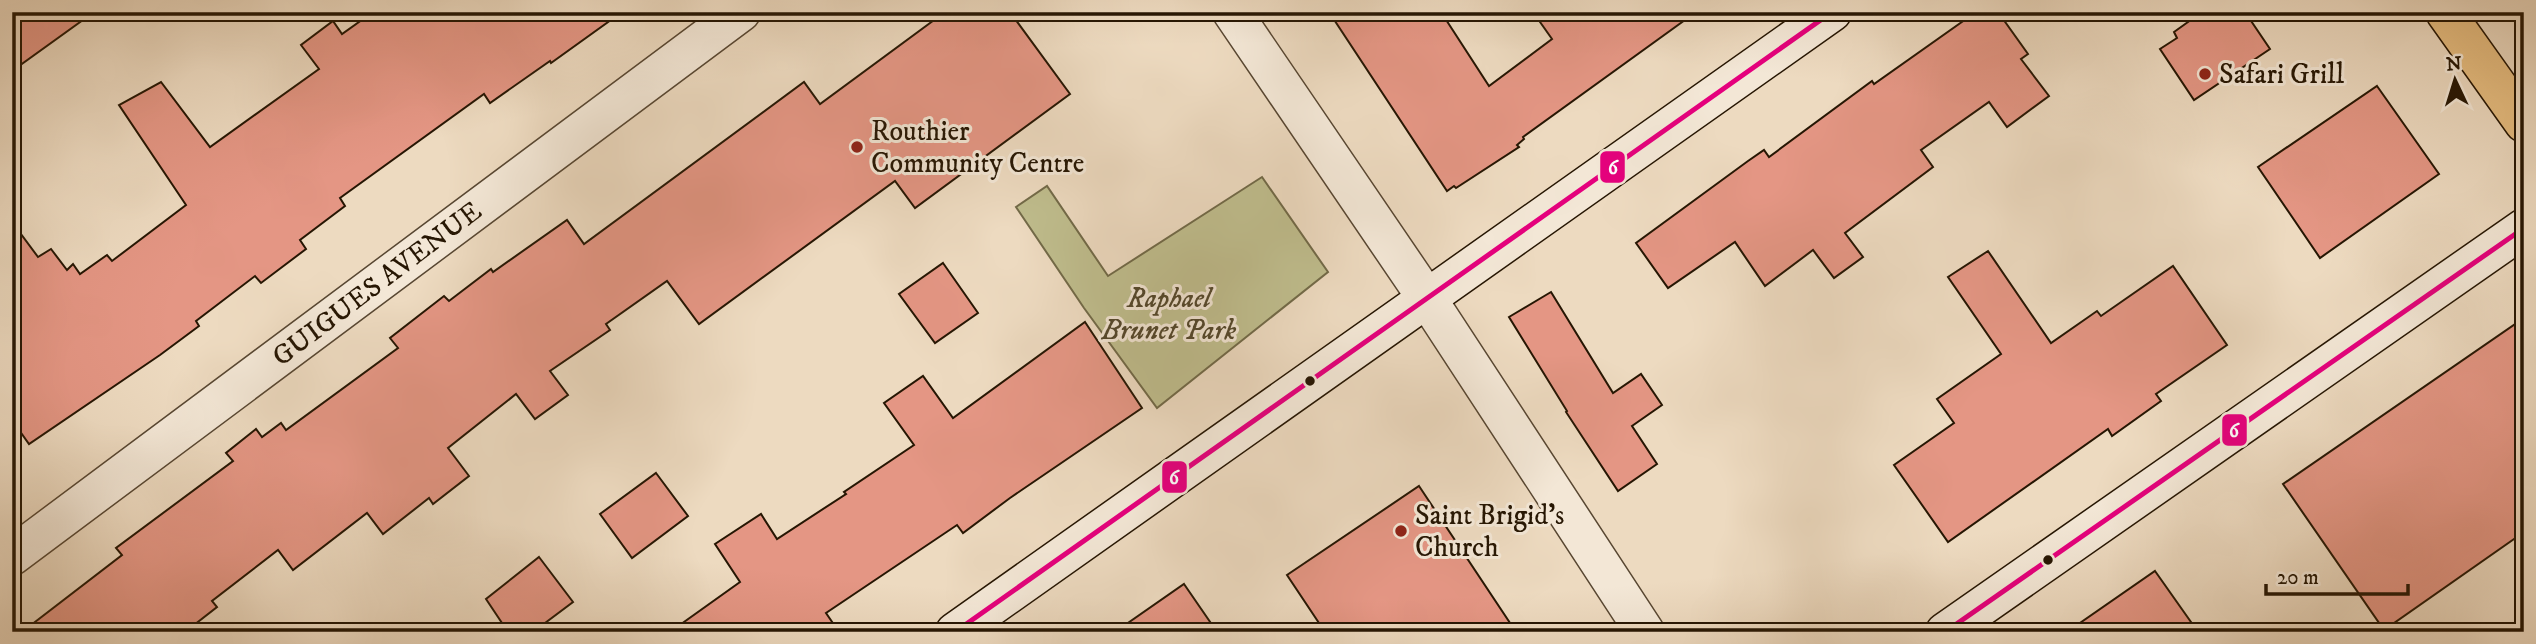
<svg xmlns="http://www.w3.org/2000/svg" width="2536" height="644" font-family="'IM FELL DW Pica',serif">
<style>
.green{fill:#bfbd8d;stroke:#726a48;stroke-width:2}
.building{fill:#e49684;stroke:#261603;stroke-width:2}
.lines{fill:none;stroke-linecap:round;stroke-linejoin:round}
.minor-casing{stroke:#584732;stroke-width:41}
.secondary-casing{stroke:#261603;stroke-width:41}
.primary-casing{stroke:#261603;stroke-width:41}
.minor{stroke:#f3e7d6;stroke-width:38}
.secondary{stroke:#f3e7d6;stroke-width:38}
.primary{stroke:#e6bd80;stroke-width:38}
.bus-1-casing{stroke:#f3e7d6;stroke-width:10}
.bus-1{stroke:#e5007d;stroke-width:5}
.poi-dot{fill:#8f2418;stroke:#f3e7d6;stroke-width:2.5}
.bus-dot{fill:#261603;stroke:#f3e7d6;stroke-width:2.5}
.labels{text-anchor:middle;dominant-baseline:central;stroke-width:6;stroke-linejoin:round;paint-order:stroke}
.poi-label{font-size:28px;fill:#261603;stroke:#f3e7d6;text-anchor:start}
.street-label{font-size:28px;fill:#261603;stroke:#f3e7d6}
.park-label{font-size:28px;font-style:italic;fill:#54482c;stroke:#f3e7d6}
.line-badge{stroke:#f3e7d6;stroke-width:2.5}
.badge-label{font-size:19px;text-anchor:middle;font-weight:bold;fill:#fff}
</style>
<rect width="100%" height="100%" fill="#eddac0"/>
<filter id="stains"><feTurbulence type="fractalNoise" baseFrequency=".00286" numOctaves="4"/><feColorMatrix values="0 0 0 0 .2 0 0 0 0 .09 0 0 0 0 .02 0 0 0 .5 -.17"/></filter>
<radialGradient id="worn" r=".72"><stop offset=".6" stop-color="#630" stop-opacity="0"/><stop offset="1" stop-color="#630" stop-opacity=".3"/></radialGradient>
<polygon class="green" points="1262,177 1328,272 1157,408 1084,308 1016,207 1047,186 1108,276"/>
<g class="building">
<polygon points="12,12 94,12 12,71"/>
<polygon points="373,12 622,12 551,63 550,61 490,103 484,94 340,198 345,206 300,240 306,249 261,283 255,276 196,321 199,326 160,355 29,444 12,420 12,222 38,257 51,249 67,270 73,264 80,274 107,255 112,261 186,205 119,105 161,82 210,147 319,69 301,45 333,21 342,34"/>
<polygon points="945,12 1010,12 1070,94 915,208 895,181 699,324 667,281 606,324 610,330 550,371 568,395 535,419 516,394 448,448 469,476 433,504 429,498 383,534 367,513 293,570 278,550 212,601 217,607 185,632 22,632 122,555 116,548 233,461 226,453 256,429 262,437 281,423 286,430 398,348 390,338 444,296 449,301 491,269 493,272 567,220 584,244 804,82 820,104"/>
<polygon points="1329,12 1441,12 1489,86 1552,39 1533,12 1696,12 1523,137 1524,139 1517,145 1519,147 1456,188 1454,186 1447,191"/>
<polygon points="1976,12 1998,12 2028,54 2021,59 2049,96 2007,127 1989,102 1921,150 1933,167 1845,233 1863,257 1834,278 1813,250 1765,286 1735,242 1668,288 1636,243 1748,161 1764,150 1769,157 1872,81 1874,84"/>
<polygon points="2202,12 2245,12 2270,49 2194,100 2160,49 2177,38 2174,32"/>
<polygon points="2377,86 2439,174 2320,258 2258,167"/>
<polygon points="1988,251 2051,343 2097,311 2101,316 2173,266 2227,345 2156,394 2161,401 2112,436 2108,429 1948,542 1894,465 1954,423 1937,399 2001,354 1948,277"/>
<polygon points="943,263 978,313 935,343 899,294"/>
<polygon points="1551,292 1613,393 1641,374 1662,405 1632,426 1657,464 1618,491 1566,412 1567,411 1509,317"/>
<polygon points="2524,318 2524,532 2384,630 2283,484"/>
<polygon points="1085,322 1142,408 1010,498 963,533 957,525 826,613 839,632 670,632 740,582 715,544 761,514 777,539 846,494 844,492 914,445 884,403 923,376 953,418"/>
<polygon points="656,473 688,516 632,558 600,514"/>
<polygon points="1419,486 1516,632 1325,632 1287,575"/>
<polygon points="539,557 573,602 533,632 508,632 486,599"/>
<polygon points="2155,571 2198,632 2067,632"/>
<polygon points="1184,584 1217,632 1115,632"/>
</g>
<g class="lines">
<g class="minor-casing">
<g id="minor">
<polyline points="1232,12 1426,297 1645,632"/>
<polyline points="12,556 741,12"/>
</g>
</g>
<g class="secondary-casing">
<g id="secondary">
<polyline points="955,632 1832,12"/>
<polyline points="1945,632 2524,228"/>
</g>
</g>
<g class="primary-casing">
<polyline id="primary" points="2445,12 2524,123"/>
</g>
<use href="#minor" class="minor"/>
<use href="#secondary" class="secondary"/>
<use href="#primary" class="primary"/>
<g class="bus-1-casing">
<g id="bus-1">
<polyline points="955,632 1832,12"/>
<polyline points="1945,632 2524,228"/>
</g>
</g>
<use href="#bus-1" class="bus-1"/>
</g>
<g class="poi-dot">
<circle cx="2205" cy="74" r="7"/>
<circle cx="857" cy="147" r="7"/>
<circle cx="1401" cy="531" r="7"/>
</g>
<g class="bus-dot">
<circle cx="1310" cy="381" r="6"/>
<circle cx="2048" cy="560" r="6"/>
</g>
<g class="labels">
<g class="poi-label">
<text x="2219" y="74">Safari Grill</text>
<text x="871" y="131">Routhier<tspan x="871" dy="32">Community Centre</tspan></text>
<text x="1415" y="515">Saint Brigid's<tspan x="1415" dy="32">Church</tspan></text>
</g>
<g class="street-label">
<text transform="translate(377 284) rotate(-37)">GUIGUES AVENUE</text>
</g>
<g class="park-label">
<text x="1169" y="298">Raphael<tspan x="1169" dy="32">Brunet Park</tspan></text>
</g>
</g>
<g class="line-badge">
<rect x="1599" y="150" width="27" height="34" rx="7" fill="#e5007d"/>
<rect x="2221" y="413" width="27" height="34" rx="7" fill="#e5007d"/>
<rect x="1161" y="460" width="27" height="34" rx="7" fill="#e5007d"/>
</g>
<g class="badge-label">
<text x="1613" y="174">6</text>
<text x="2234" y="437">6</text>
<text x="1174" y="484">6</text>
</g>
<rect width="2536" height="644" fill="none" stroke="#eddac0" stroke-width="42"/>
<rect x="14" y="14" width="2508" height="616" fill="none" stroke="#261603" stroke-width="3.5"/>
<rect x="21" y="21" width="2494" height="602" fill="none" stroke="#261603" stroke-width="2"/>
<g transform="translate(2455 80) rotate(356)" stroke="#f3e7d6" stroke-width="5" paint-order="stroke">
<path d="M0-5L12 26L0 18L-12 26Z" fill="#261603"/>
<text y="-10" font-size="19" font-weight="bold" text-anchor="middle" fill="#261603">N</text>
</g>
<path d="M2266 584v10h142v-10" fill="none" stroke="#261603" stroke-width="3.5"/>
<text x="2277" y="584" font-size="21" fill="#261603" stroke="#f3e7d6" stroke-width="5" paint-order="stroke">20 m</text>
<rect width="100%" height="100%" filter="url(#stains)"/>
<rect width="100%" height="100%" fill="url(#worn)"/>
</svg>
